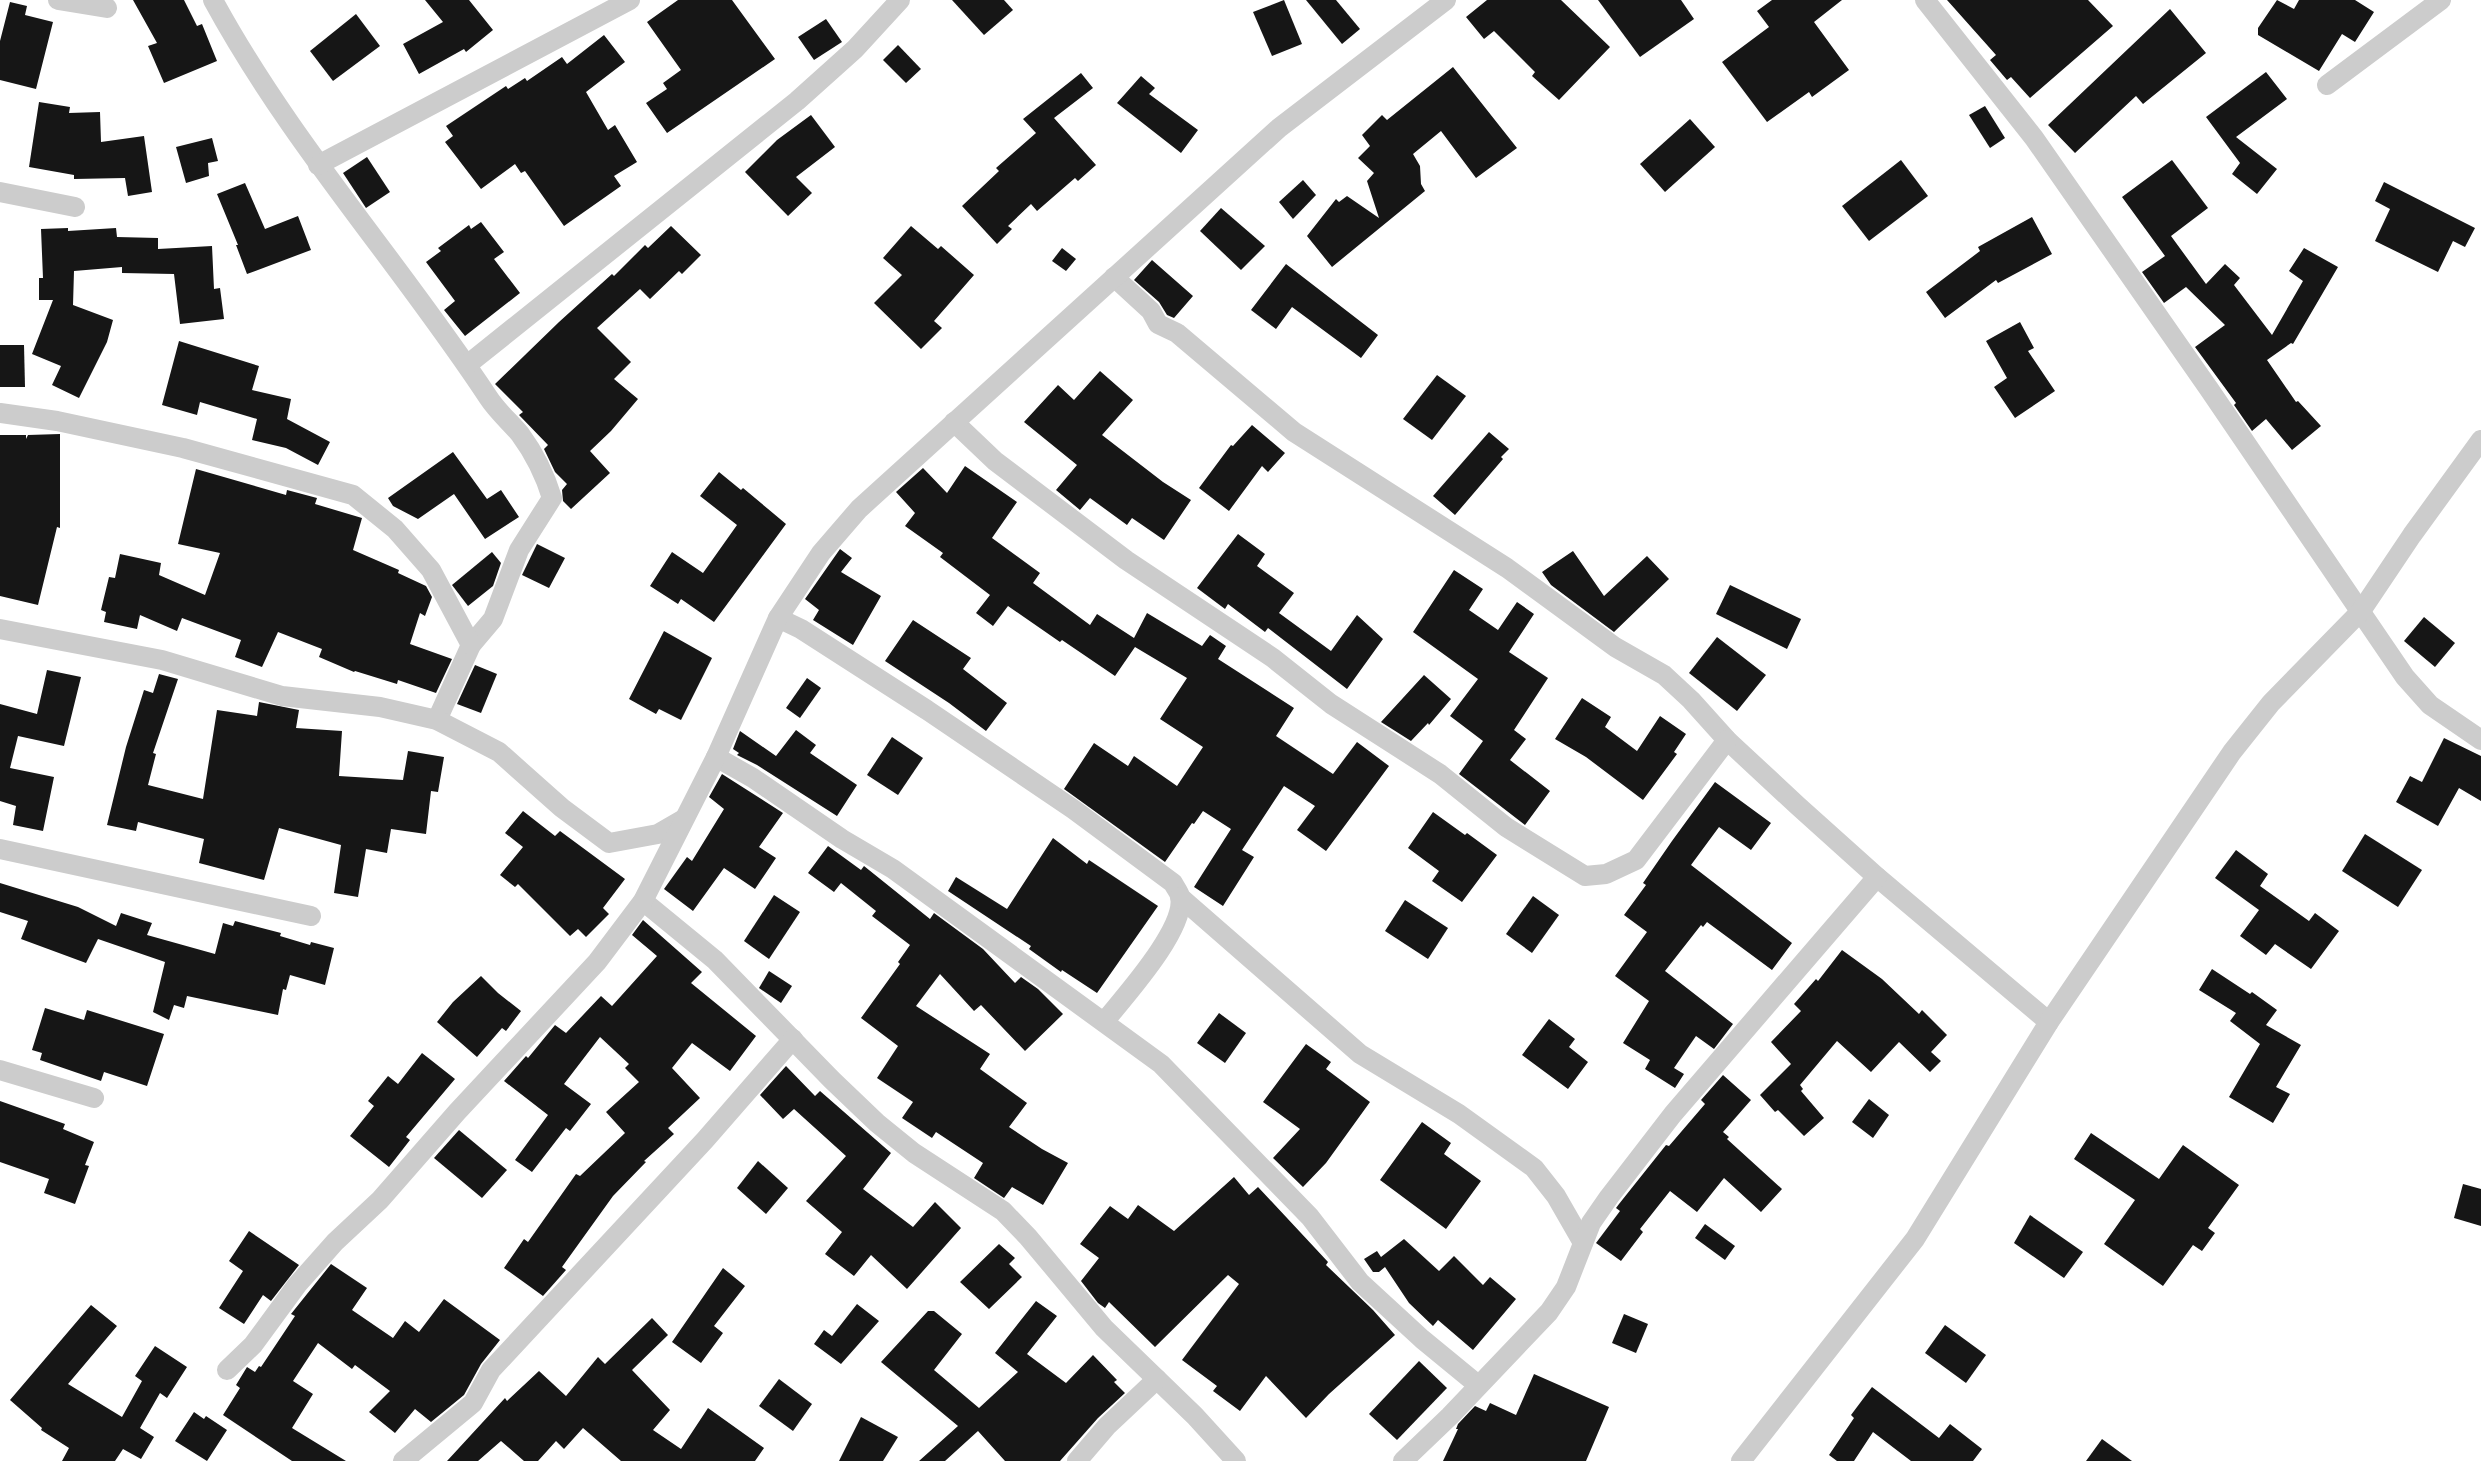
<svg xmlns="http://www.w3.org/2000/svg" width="2481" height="1461" font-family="'Fira Sans Condensed',sans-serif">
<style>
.building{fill:#161616}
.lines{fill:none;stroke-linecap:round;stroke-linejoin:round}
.minor{stroke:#ccc;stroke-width:20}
</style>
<rect width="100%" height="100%" fill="#fff"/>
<g class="building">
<polygon points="133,0 184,0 197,26 202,24 217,61 164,83 148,46 157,43"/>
<polygon points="425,0 469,0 493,30 466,52 464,49 419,74 403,44 443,22"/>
<polygon points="678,0 732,0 775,59 667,133 646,103 667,89 663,83 681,70 647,22"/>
<polygon points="952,0 1004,0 1013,10 984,35"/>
<polygon points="1284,0 1302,44 1272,56 1253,12"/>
<polygon points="1306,0 1336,0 1360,29 1342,44"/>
<polygon points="1487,0 1561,0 1610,47 1559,100 1532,76 1535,72 1494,31 1484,39 1466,17"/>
<polygon points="1598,0 1681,0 1694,19 1640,57"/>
<polygon points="1772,0 1842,0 1814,22 1849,70 1812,97 1809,92 1767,122 1722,62 1769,27 1757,11"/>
<polygon points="1947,0 2088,0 2113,26 2030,98 2011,77 2007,80 1990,60 1996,55"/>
<polygon points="2277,0 2294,9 2299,0 2355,0 2374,12 2355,42 2342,34 2319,71 2258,35 2258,28"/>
<polygon points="10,2 27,6 25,15 53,22 36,89 0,80 0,41"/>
<polygon points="2170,9 2206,53 2143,104 2136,96 2075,153 2048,125"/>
<polygon points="356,14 380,46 333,81 310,51"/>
<polygon points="826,19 842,42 814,60 798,37"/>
<polygon points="604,35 625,62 586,92 608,130 615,125 637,162 614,176 621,186 564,226 525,171 521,173 515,164 481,189 445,142 453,136 446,126 506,86 508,89 525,78 527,81 562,57 567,64"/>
<polygon points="898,45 921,69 906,83 883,60"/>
<polygon points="1453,67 1517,148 1476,178 1441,131 1413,154 1420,166 1421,184 1425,191 1332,267 1307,236 1336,199 1339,202 1347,196 1379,218 1367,181 1374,173 1358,158 1370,146 1362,135 1382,115 1387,120"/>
<polygon points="2266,72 2287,99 2236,137 2277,169 2257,194 2232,174 2240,163 2206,117"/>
<polygon points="1081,73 1093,88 1054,118 1096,165 1078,181 1075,178 1037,211 1031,204 1008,226 1012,229 997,244 962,206 999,171 996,168 1036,133 1023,119"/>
<polygon points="1141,76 1155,88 1149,94 1198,130 1181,153 1117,103"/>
<polygon points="39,102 70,107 69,113 100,112 101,142 144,136 152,192 128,196 125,178 74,179 74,175 29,167"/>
<polygon points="1985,106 2005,138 1990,148 1969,115"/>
<polygon points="811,115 835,147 796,177 812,193 788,216 745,172 777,140"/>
<polygon points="1690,119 1715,147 1665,192 1640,164"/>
<polygon points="212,138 218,161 208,163 209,176 186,183 176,147"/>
<polygon points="367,157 390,192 366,208 343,173"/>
<polygon points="1901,160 1928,196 1869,241 1842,206"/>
<polygon points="2172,160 2208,208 2171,236 2206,284 2225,264 2240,278 2234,285 2272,335 2303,281 2289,271 2304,248 2338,267 2293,344 2291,343 2267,360 2296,402 2298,401 2321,426 2292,450 2266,419 2252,431 2234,405 2236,403 2195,347 2225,325 2186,287 2164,303 2142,272 2165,256 2122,197"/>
<polygon points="1303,180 1316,195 1293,219 1279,202"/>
<polygon points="2384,182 2475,228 2465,247 2453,241 2438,272 2375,241 2390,209 2375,201"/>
<polygon points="245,183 265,229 298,216 311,250 247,274 236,245 238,245 217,194"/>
<polygon points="1221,208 1265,246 1241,270 1200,231"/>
<polygon points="2032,217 2052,254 1998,283 1996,280 1945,318 1926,292 1980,251 1978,247"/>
<polygon points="481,222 504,252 494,259 520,293 465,336 444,310 455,301 426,262 441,251 438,248 469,225 471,229"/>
<polygon points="671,226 701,255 682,274 679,271 650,299 640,289 597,328 631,362 614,379 638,399 611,431 590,451 610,473 571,509 563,501 562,490 567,484 555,472 544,449 548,445 519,415 523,412 495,384 559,322 612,274 614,276 645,245 648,248"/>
<polygon points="911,226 938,249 941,246 974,275 934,321 942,328 921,349 874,303 902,275 883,258"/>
<polygon points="68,228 68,231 116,228 117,237 158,238 158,249 212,246 214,289 220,288 224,319 180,324 174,274 122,273 122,267 74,271 73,305 113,320 107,342 79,398 52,385 61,366 32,354 53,300 39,300 39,278 43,278 41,229"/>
<polygon points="1062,248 1076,259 1066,271 1052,261"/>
<polygon points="1152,260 1193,296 1174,318 1167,315 1159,302 1134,280"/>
<polygon points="1286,264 1378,335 1361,358 1292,307 1276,329 1251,310"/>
<polygon points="2020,322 2034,348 2028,351 2055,391 2015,418 1994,387 2007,378 1986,341"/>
<polygon points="179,341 259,366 252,390 291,399 287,419 330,442 318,465 286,448 252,440 257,419 200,402 197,415 162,405"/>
<polygon points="0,345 24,345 25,387 0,387"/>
<polygon points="1100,371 1133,400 1102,435 1163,482 1191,500 1164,540 1132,518 1127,525 1090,498 1080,510 1056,490 1077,465 1024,422 1058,385 1074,400"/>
<polygon points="1437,375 1466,396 1432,440 1403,419"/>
<polygon points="1252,425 1285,453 1268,472 1262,466 1229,511 1199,488 1231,445 1233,446"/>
<polygon points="1489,432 1509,449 1501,457 1503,459 1455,515 1433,496"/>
<polygon points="60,434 60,528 57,527 38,605 0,596 0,435 26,435 26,439 28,435"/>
<polygon points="453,452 487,499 501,490 519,517 485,539 454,494 418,519 393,506 388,498"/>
<polygon points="965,466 1017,502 992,538 1040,573 1033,583 1090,625 1097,614 1134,638 1147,613 1202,646 1210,635 1226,646 1218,659 1294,708 1276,736 1333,774 1357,742 1389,766 1326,851 1297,830 1315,806 1284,786 1242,850 1254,857 1223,906 1194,887 1231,829 1203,811 1194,824 1192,823 1165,862 1064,789 1094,743 1128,766 1134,756 1177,786 1203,747 1160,719 1187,678 1135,647 1115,676 1062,640 1060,642 1008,606 993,626 976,613 990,595 940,557 943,553 905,526 915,513 896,492 923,468 947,493"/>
<polygon points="196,469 286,495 287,490 317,498 315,504 362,518 353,550 399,570 398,573 426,586 432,597 425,616 420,613 410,644 452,659 436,693 398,680 397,684 355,671 354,672 319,657 322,649 278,632 262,667 235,657 241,640 182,618 177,631 140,615 137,629 104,622 106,612 101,610 109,577 115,578 120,554 161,563 159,575 205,595 220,553 178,544"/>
<polygon points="719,472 741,490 743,488 786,524 714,622 681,599 678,604 650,586 672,552 703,573 737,525 700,496"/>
<polygon points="1238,534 1265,554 1257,566 1294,593 1279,613 1331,651 1357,615 1383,639 1347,689 1268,628 1265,632 1228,604 1225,609 1197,588"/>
<polygon points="537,544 565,558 549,588 522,575"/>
<polygon points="840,549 852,558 841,572 881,596 853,645 813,620 819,610 805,599"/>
<polygon points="1573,551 1604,596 1647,556 1669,579 1614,632 1551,585 1542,572"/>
<polygon points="492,552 501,563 493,586 468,606 452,585"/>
<polygon points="1454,570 1483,589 1469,610 1498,630 1517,602 1534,614 1509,652 1548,678 1514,730 1526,739 1510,760 1550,791 1525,825 1459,774 1483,741 1450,716 1478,679 1413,632"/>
<polygon points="1730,585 1801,619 1787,649 1716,614"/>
<polygon points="2424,617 2455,643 2435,667 2404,641"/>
<polygon points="913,620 971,658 963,669 1007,703 986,731 949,703 885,661"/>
<polygon points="664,631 712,658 681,720 659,709 656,714 629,699"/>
<polygon points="1717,637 1766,675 1737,711 1689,673"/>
<polygon points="475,665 497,674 481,713 457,704"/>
<polygon points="47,670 81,677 64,746 18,736 10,768 54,777 43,831 13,825 16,806 0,801 0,704 37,714"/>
<polygon points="159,674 178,679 153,753 156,754 148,785 203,799 217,710 257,716 259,702 299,710 296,728 342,731 339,776 403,780 408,751 444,757 438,792 431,791 426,834 391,829 387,853 366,849 358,897 334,893 341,845 279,828 264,880 199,863 204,839 138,822 136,831 107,825 126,747 144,690 153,693"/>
<polygon points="1424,675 1451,699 1429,725 1428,723 1411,741 1381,722"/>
<polygon points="807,678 821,688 800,718 786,708"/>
<polygon points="1582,698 1611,717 1605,727 1637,751 1660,716 1686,734 1674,752 1677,754 1643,800 1586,757 1555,739"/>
<polygon points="796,730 816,745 810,753 857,785 837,816 757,765 737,755 739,753 733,749 740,731 776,756"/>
<polygon points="892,737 923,758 898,795 867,775"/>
<polygon points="2444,738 2481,756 2481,801 2459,788 2438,826 2396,802 2410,776 2422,782"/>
<polygon points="722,774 783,813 759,847 776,858 755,889 724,868 693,911 664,889 687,857 692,861 724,809 709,797"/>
<polygon points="1715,782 1771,823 1751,850 1719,827 1691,865 1792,943 1772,970 1707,922 1703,927 1701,925 1665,971 1733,1024 1714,1049 1696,1036 1674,1068 1684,1074 1675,1088 1645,1069 1650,1060 1623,1043 1649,1001 1615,976 1647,932 1624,915 1646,885 1643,883 1672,841"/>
<polygon points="523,811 555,836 560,831 625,879 603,908 609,914 586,937 578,929 570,936 518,884 515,887 500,875 523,847 505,833"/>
<polygon points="1433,812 1465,835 1467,833 1497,855 1462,902 1432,881 1439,871 1408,848"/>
<polygon points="2365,834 2422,870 2398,907 2342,871"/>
<polygon points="1053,838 1087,864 1089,860 1158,906 1097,993 1062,970 1061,972 1029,949 1031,946 948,891 956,877 1007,909"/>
<polygon points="828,846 861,870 864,866 930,919 934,913 983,949 1015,983 1021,977 1038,989 1063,1014 1025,1051 981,1005 974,1011 940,974 916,1006 990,1054 980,1069 1027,1103 1009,1127 1042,1149 1068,1163 1043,1205 1012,1187 1004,1198 974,1178 983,1163 936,1132 932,1138 902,1118 913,1102 877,1078 898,1046 861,1018 900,964 898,962 910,945 872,916 876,911 841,883 834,892 808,873"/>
<polygon points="2236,850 2268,874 2260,886 2309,921 2315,913 2339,931 2311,969 2275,944 2266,955 2240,936 2259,910 2215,878"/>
<polygon points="0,883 78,907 116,926 121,913 152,923 147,935 215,954 223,923 233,926 235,921 281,933 280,936 310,945 311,942 334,948 325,985 290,975 286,990 283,989 278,1015 187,996 184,1008 174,1005 169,1020 153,1012 165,962 98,939 86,963 21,939 28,921 0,912"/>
<polygon points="774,895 800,912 769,959 744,941"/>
<polygon points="1533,896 1559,915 1532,953 1506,934"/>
<polygon points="1405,900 1448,928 1428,959 1385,931"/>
<polygon points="643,920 702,972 691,983 756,1036 730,1071 692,1043 672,1068 700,1098 668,1128 674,1134 644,1161 646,1162 613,1196 562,1267 566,1270 543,1296 504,1268 524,1239 528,1242 576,1174 580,1176 625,1133 606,1112 639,1082 625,1068 629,1064 600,1037 564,1084 591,1104 570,1131 566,1128 532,1172 515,1160 548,1115 504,1081 526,1056 528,1058 555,1025 566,1033 601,996 612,1006 657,956 632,935"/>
<polygon points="1842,950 1882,979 1919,1014 1922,1010 1947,1035 1931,1052 1941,1061 1930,1072 1899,1042 1871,1072 1837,1041 1800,1085 1803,1089 1801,1091 1824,1118 1804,1136 1778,1110 1775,1112 1760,1095 1791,1064 1771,1042 1801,1011 1794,1004 1816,979 1818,981"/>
<polygon points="2212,969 2250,994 2252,992 2277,1010 2266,1025 2301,1045 2276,1087 2290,1094 2273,1123 2229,1097 2260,1044 2230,1021 2236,1013 2199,990"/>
<polygon points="769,971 792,986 781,1003 759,988"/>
<polygon points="481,976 498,993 521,1011 506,1031 502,1028 477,1057 437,1022 453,1002"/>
<polygon points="45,1008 84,1020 87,1010 164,1034 147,1086 104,1072 101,1081 40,1060 42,1053 32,1050"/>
<polygon points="1219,1013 1246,1033 1225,1063 1197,1043"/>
<polygon points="1549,1019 1575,1039 1569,1047 1588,1062 1568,1089 1522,1055"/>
<polygon points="1306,1044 1331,1062 1326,1069 1370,1102 1326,1163 1303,1187 1273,1158 1300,1129 1263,1102"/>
<polygon points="422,1053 455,1079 406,1137 410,1140 389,1167 350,1136 374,1106 368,1101 388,1076 398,1084"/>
<polygon points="786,1066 815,1096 820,1091 891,1153 863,1189 913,1227 935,1202 961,1228 907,1289 871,1255 854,1276 825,1254 842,1232 806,1201 846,1156 794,1109 783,1119 760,1095"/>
<polygon points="1723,1075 1751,1100 1723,1132 1729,1137 1727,1139 1782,1189 1761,1212 1724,1178 1697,1212 1670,1191 1640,1229 1643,1232 1621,1261 1596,1243 1620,1211 1616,1208 1619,1204 1666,1145 1669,1146 1705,1104 1701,1100"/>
<polygon points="1869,1099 1889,1115 1873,1138 1852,1122"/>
<polygon points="0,1101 65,1124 63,1129 94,1142 85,1165 89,1166 75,1204 44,1193 49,1179 0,1162"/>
<polygon points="1422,1122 1451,1143 1444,1154 1481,1181 1446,1229 1380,1180"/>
<polygon points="459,1130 507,1170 482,1198 434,1158"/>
<polygon points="2091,1133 2159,1179 2183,1145 2239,1185 2208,1228 2215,1233 2202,1251 2193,1245 2163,1286 2104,1244 2135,1200 2074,1159"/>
<polygon points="758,1161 788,1188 766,1214 737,1188"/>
<polygon points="1234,1177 1249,1195 1258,1187 1328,1262 1326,1265 1373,1310 1395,1335 1329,1394 1306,1418 1266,1376 1240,1411 1213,1391 1217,1386 1182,1360 1239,1284 1228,1275 1155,1347 1109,1302 1105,1308 1098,1303 1081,1281 1099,1258 1080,1244 1110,1206 1128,1219 1138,1205 1174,1231"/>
<polygon points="2463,1184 2481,1189 2481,1226 2454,1218"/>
<polygon points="2030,1215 2083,1252 2064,1278 2014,1243"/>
<polygon points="1705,1224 1735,1246 1725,1260 1695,1238"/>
<polygon points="249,1231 299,1265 271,1301 263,1295 244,1324 219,1308 243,1271 229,1261"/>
<polygon points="1404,1239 1439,1271 1454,1256 1483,1285 1490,1277 1516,1299 1473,1350 1438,1320 1433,1326 1409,1303 1385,1267 1379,1272 1373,1272 1364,1259 1377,1251 1381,1257"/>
<polygon points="999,1244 1015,1258 1009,1264 1022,1277 989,1309 960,1282"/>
<polygon points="331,1264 367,1288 352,1310 393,1338 405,1321 419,1332 444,1299 500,1340 481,1364 464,1395 431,1422 415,1409 395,1433 369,1412 390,1391 355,1365 352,1369 318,1343 293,1381 313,1394 292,1428 346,1461 292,1461 223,1415 240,1388 236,1385 247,1367 255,1372 259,1366 261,1367 295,1316 291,1314"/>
<polygon points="723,1268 745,1286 714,1326 723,1333 701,1363 672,1342"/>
<polygon points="1036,1301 1057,1316 1027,1354 1066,1383 1093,1355 1117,1380 1114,1382 1125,1393 1098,1418 1060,1461 1005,1461 978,1431 945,1461 919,1461 958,1426 881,1362 928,1311 934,1311 962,1334 934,1370 979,1408 1018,1372 995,1353"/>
<polygon points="857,1304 879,1321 841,1364 814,1344 824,1330 832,1336"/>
<polygon points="91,1305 117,1326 68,1384 122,1417 142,1381 135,1376 155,1346 187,1367 167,1398 160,1393 140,1428 154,1437 141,1459 123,1449 115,1461 62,1461 69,1448 41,1430 42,1428 10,1400"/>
<polygon points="1624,1314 1648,1324 1636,1353 1612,1343"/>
<polygon points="652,1318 668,1335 632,1370 670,1410 653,1430 681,1449 708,1408 764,1448 755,1461 621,1461 583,1428 564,1449 556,1441 538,1461 524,1461 501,1441 478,1461 447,1461 505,1398 507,1401 539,1371 566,1396 598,1357 605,1364"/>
<polygon points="1945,1325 1986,1355 1966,1383 1925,1353"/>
<polygon points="1419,1361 1447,1388 1397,1440 1369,1414"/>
<polygon points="1534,1374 1609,1407 1586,1461 1443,1461 1458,1429 1456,1429 1458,1424 1475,1406 1486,1411 1490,1403 1516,1415"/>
<polygon points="779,1379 812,1404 793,1431 759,1406"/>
<polygon points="1872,1387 1939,1438 1950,1424 1982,1449 1973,1461 1911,1461 1873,1432 1854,1461 1837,1461 1829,1455 1854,1418 1851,1415"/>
<polygon points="194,1412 204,1419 206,1416 227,1430 207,1461 175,1441"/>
<polygon points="861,1417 898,1437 883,1461 839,1461"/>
<polygon points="2102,1439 2132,1461 2086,1461"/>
</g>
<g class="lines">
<g class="minor">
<polyline points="58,0 107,8"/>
<path d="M 213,0 C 290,142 399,262 488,397 C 497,411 509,421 520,434 C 534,453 545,475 552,498 L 519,550 L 493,619 L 471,645 L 437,720"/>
<polyline points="1925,0 2034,138 2209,389 2405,677 2430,705 2481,740"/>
<polyline points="2327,85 2441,0"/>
<polyline points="318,165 630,0"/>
<polyline points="0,192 75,207"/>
<polyline points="1114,277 1151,311 1158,324 1177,333 1294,432 1507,568 1615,647 1664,675 1691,700 1727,740 1798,806 1877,877 2049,1022"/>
<polyline points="467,365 797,101 855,49 900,0"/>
<polyline points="0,413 57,421 183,448 353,495 395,529 431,570 471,645"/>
<polyline points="954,422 995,461 1126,560 1273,658 1331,704 1440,774 1506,827 1585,876 1606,874 1636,860 1727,740"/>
<path d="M 778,618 L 801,629 L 927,710 L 1073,809 L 1173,883 C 1175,887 1179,892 1180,896 C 1187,928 1124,997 1104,1022"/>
<polyline points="0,629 162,660 282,696 380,707 437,720 499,752 562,808 609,843 658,834 684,819"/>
<polyline points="716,757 753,778 842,839 893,869 1161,1064 1310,1217 1360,1282 1422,1339 1478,1385"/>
<polyline points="0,849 311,916"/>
<polyline points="1180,897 1360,1054 1459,1114 1534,1168 1556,1196 1583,1243"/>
<polyline points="643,901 715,960 832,1080 877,1123 914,1153 1003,1211 1028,1237 1104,1328 1195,1416 1236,1461"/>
<polyline points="0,1070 94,1098"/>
<polyline points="227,1370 253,1345 297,1285 335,1242 380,1200 457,1112 597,962 643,901 716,757 778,618 821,553 859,509 1279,128 1446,0"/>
<polyline points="403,1461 473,1403 491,1370 705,1140 793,1039"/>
<polyline points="1077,1461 1107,1426 1157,1379"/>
<polyline points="1403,1461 1450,1416 1549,1312 1566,1287 1591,1223 1609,1197 1673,1114 1877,877"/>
<polyline points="1741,1461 1915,1239 2049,1022 2232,752 2271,703 2361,611 2412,535 2481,440"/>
</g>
</g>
</svg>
